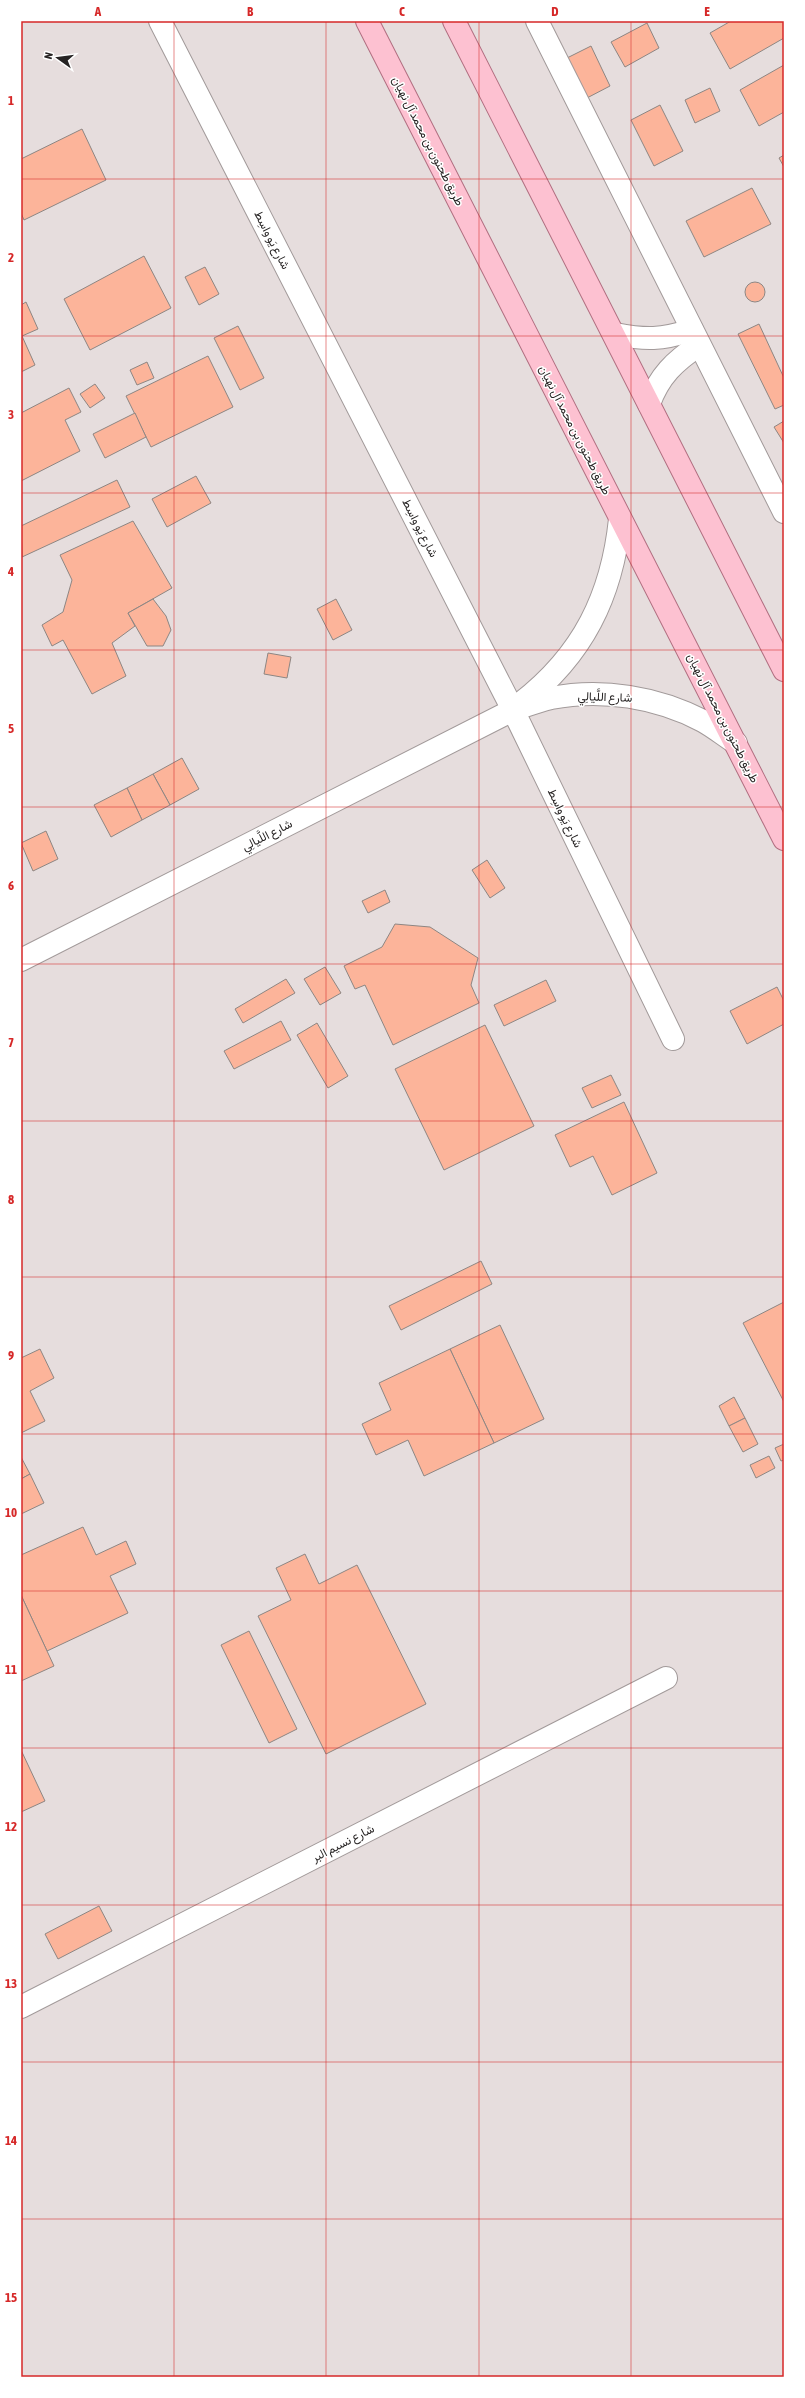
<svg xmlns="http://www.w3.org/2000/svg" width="805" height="2398" font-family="'Asap Condensed',Vazirmatn,sans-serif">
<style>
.building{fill:#fcb49a;stroke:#8d8683}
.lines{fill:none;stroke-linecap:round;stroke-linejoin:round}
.minor-casing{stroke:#a29a9a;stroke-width:24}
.primary-casing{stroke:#b16f81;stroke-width:24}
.minor{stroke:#fff;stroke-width:22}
.primary{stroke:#fdc1d1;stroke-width:22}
.grid{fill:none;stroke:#d62828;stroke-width:1;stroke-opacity:0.55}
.labels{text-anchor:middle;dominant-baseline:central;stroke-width:3;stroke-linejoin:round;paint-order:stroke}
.street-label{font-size:12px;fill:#272424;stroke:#fff}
.neatline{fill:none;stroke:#d62828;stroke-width:1.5}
.grid-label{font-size:13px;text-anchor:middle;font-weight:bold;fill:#d62828}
</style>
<rect width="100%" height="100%" fill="#e6dddd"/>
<g class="building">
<polygon points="731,21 784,21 784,38 730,69 710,33"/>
<polygon points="647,23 659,48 625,67 611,42"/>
<polygon points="591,46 610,86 585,99 565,59"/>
<polygon points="784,65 784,112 759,126 740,90"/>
<polygon points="710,88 720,111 695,123 685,100"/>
<polygon points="660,105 683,151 654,166 631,120"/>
<polygon points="82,129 106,180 24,220 21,213 21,159"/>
<polygon points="784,155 784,167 779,158"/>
<polygon points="752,188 771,224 704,257 686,221"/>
<polygon points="144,256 171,308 90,350 64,299"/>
<polygon points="205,267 219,294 199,305 185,277"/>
<circle cx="755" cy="292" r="10"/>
<polygon points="26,302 38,329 22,336 35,365 21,372 21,305"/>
<polygon points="759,324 784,378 784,405 775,409 738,334"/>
<polygon points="238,326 264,378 240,390 214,338"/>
<polygon points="208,356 233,407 151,447 126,396"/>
<polygon points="147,362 154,378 137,385 130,370"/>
<polygon points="95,384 105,398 90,408 80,394"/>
<polygon points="69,388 81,412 65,420 80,451 21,481 21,413"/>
<polygon points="135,413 146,437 105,458 93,434"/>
<polygon points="784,421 784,443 774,427"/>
<polygon points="196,476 211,503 167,527 152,499"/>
<polygon points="117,480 130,507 22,557 21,526"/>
<polygon points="133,521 172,588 128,613 135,626 112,643 126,676 92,694 63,640 52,646 42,625 63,612 72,580 60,555"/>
<polygon points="153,599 166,616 171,630 163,646 147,646 128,613"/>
<polygon points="336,599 352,630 333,640 317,609"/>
<polygon points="268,653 291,657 287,678 264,674"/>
<polygon points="182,758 199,789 170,805 153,774"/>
<polygon points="153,774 170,805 142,820 127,788"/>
<polygon points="127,788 142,820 111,837 94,805"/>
<polygon points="46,831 58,859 33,871 21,843"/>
<polygon points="487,860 505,888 490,898 472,870"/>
<polygon points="385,890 390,902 368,913 362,901"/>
<polygon points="395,924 430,927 478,958 471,985 479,1003 393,1045 365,985 355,989 344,966 382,947"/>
<polygon points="325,967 341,993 320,1005 304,979"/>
<polygon points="286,979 295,993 243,1023 235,1009"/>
<polygon points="546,980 556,1001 504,1026 494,1005"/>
<polygon points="777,987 784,1001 784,1024 747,1044 730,1011"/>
<polygon points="281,1021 291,1040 234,1069 224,1051"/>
<polygon points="317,1023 348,1076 328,1088 297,1035"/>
<polygon points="485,1025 534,1126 444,1170 395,1069"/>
<polygon points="611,1075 621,1095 592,1108 582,1088"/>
<polygon points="624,1102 657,1173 612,1195 593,1156 570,1167 555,1135"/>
<polygon points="481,1261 492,1284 401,1330 389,1306"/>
<polygon points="784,1302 784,1402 743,1323"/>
<polygon points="500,1325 544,1419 494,1443 450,1349"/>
<polygon points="40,1349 54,1378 30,1391 45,1421 21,1433 21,1358"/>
<polygon points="450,1349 494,1443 424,1476 408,1440 376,1455 362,1424 391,1410 379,1383"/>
<polygon points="734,1397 745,1418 729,1426 719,1406"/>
<polygon points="745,1418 758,1444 743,1452 729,1426"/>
<polygon points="784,1444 784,1460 781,1461 775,1448"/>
<polygon points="769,1456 775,1468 756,1478 750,1465"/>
<polygon points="21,1457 30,1474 21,1479"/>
<polygon points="30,1474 44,1503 21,1514 21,1479"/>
<polygon points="83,1527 96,1555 126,1541 136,1564 110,1576 128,1613 47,1651 21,1595 21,1555"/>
<polygon points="305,1554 319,1584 357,1565 426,1704 326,1754 258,1616 291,1600 276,1568"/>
<polygon points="21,1595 54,1666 21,1681"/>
<polygon points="249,1631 297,1729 269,1743 221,1645"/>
<polygon points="21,1750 45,1801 21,1812"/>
<polygon points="99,1906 112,1931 58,1959 45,1934"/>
</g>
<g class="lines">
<g class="minor-casing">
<g id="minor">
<polyline points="160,21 513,710 673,1039"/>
<polyline points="537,21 784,512"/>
<path d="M 615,334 C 646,340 661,340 692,330"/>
<path d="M 649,404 C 659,376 675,361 699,345"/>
<path d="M 521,703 C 583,655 612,596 620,519"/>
<path d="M 21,960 L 513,710 C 525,706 538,701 551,698 C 602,688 657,697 703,721 C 714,727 725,736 736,743"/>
<polyline points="21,2007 666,1678"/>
</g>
</g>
<g class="primary-casing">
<g id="primary">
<polyline points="367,21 784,839"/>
<polyline points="454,21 784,670"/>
</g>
</g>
<use href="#minor" class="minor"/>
<use href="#primary" class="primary"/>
</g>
<path class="grid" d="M 174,21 L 174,2377M 326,21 L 326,2377M 479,21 L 479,2377M 631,21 L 631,2377M 21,179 L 784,179M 21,336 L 784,336M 21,493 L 784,493M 21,650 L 784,650M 21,807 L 784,807M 21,964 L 784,964M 21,1121 L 784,1121M 21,1277 L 784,1277M 21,1434 L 784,1434M 21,1591 L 784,1591M 21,1748 L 784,1748M 21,1905 L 784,1905M 21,2062 L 784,2062M 21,2219 L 784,2219"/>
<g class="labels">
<g class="street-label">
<text transform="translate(428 141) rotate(63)">طريق طحنون بن محمد آل نهيان</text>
<text transform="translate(272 240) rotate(63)">شارع يَو واسِط</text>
<text transform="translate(575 430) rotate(63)">طريق طحنون بن محمد آل نهيان</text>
<text transform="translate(420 528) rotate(63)">شارع يَو واسِط</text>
<text transform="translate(605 697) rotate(2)">شارع اللَّيالِي</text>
<text transform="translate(723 718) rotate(63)">طريق طحنون بن محمد آل نهيان</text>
<text transform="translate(565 818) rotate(64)">شارع يَو واسِط</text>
<text transform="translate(267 835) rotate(-27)">شارع اللَّيالِي</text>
<text transform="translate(343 1843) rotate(-27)">شارع نسيم البر</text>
</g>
</g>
<rect width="805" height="2398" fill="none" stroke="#ffffff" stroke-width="44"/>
<g transform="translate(58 58) rotate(284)" stroke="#ffffff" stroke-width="3" paint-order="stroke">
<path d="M0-3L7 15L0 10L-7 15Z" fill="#272424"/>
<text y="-6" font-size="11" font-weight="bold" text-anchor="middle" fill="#272424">N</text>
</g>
<rect x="22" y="22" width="761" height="2354" class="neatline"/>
<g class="grid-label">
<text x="98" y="16">A</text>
<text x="250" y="16">B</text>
<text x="402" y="16">C</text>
<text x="555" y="16">D</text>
<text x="707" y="16">E</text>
<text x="11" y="105">1</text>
<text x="11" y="262">2</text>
<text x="11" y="419">3</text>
<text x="11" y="576">4</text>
<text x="11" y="733">5</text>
<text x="11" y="890">6</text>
<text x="11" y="1047">7</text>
<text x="11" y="1204">8</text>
<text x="11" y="1360">9</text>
<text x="11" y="1517">10</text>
<text x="11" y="1674">11</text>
<text x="11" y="1831">12</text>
<text x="11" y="1988">13</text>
<text x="11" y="2145">14</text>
<text x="11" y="2302">15</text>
</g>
</svg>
